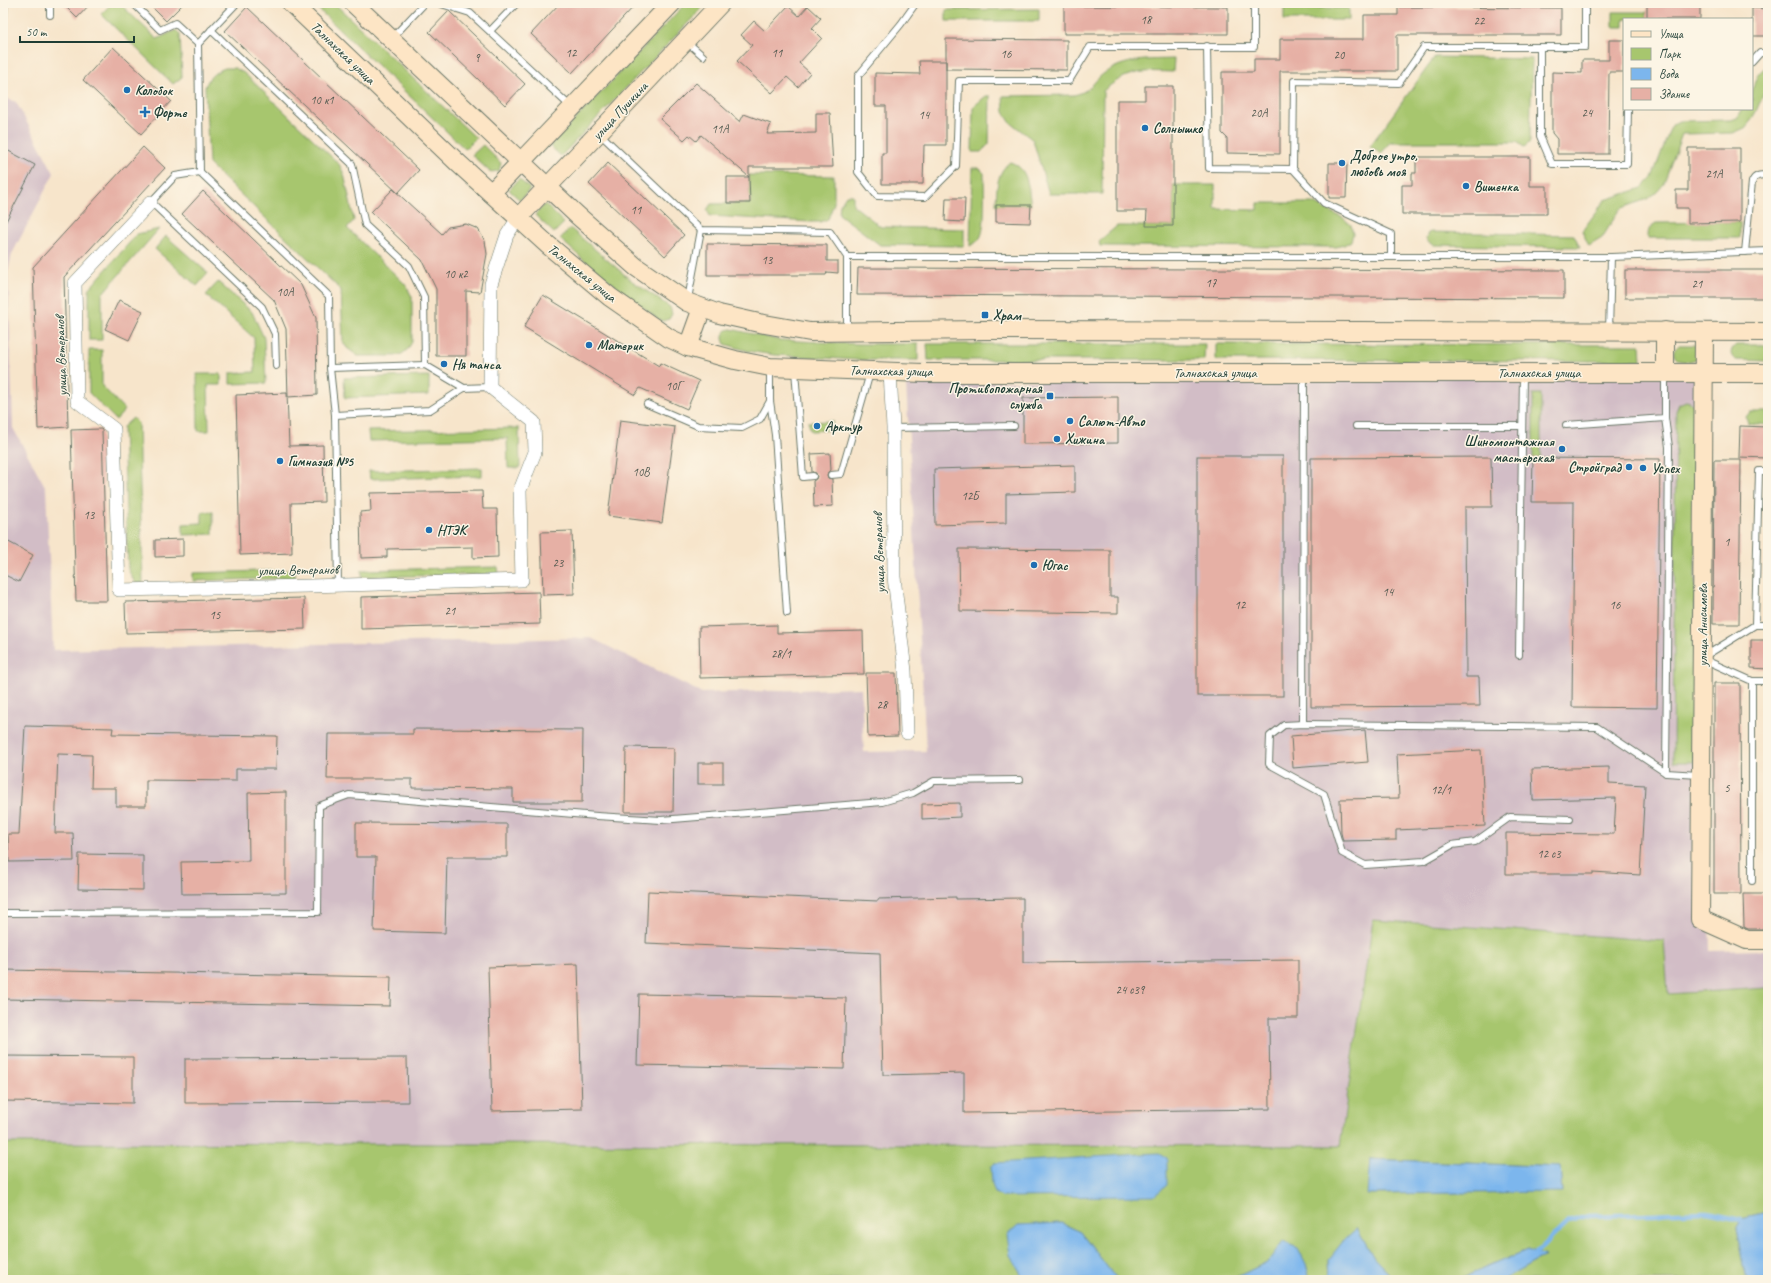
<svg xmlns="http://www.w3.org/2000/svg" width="1771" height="1283" font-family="Caveat,sans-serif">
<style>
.industrial{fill:#d2bdc6}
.green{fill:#a7c66e;stroke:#638251;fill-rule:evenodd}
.water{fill:#7cb6ed;stroke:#4e7a90}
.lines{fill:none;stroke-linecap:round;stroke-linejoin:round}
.stream{stroke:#7cb6ed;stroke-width:4.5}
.building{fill:#e6b0a5}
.lane-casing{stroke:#6b7869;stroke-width:8}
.street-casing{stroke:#6b7869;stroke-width:14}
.secondary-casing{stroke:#6b7869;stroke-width:20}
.lane{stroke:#fff;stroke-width:6}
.street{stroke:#fff;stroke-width:13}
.secondary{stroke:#fde5c5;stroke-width:18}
.poi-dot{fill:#1f6fb2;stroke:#fcf5e5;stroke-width:1.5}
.labels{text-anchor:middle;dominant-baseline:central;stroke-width:3;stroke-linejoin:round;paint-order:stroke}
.number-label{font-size:12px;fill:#515a50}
.street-label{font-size:14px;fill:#1f3d34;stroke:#fcf5e5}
.poi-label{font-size:14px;font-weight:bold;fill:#1f3d34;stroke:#fcf5e5;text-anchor:start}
</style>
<rect width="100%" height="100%" fill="#fcf5e5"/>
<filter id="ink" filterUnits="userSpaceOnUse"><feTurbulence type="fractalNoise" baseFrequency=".025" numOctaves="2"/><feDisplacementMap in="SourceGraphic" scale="8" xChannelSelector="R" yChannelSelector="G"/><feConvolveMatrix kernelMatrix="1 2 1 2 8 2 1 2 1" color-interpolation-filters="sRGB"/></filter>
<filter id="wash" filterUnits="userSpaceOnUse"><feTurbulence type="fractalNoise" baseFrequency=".012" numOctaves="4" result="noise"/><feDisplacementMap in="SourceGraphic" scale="16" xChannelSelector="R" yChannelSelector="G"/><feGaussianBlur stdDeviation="0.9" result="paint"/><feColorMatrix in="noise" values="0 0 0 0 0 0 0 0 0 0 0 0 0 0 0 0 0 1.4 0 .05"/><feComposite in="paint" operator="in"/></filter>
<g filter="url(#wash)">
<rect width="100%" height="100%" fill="#f7e5cb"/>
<polygon class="industrial" points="3,97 16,102 54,173 12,254 8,272 13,428 46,488 53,650 591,638 702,693 861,688 864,752 926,751 906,383 1310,377 1708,377 1705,778 1710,951 1768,950 1768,1081 1384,1169 3,1187"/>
<g class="green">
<polygon points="3,3 9,3 3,63"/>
<polygon points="112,3 119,3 157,39 176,30 180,34 182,77 173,84 101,14"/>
<polygon points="312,3 334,3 476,138 465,149"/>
<polygon points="686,3 707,3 561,156 550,146"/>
<rect x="1284" y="8" width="65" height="12"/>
<polygon points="1039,9 1039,21 946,21 946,10"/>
<polygon points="1613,12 1647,12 1647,19 1624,19 1624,27 1613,27"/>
<polygon points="1435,57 1532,59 1530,142 1524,147 1517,142 1390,142 1381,154 1370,146"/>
<path d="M 1174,59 L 1173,72 C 1142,71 1128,70 1103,91 L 1102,194 L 1049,194 L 1033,140 L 1010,122 L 1004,112 L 1003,96 L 1074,95 C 1091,91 1091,84 1103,74 C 1126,58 1148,60 1174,59 Z"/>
<path d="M 1768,66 L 1768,84 L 1753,118 L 1745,128 L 1733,133 L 1682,134 L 1663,185 L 1656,193 L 1647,199 L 1620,209 L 1602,238 L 1589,246 L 1582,231 L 1605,200 L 1642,188 L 1652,178 L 1670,129 L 1673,124 L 1679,121 L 1731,120 L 1737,118 L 1743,109 L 1752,109 C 1752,93 1752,74 1768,66 Z"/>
<path d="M 225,68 L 235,68 L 244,73 L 339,164 L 344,174 L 354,220 L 347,228 L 406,285 L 412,297 L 412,342 L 408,349 L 402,354 L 395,356 L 358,356 L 347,348 L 343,342 L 341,290 L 209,164 L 205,87 C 209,77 214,72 225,68 Z"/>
<polygon points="986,96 990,96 989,144 981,152 972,152 973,107"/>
<polygon points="483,145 501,163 499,171 490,172 472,155"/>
<path d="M 1010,162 C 1029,168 1028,188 1031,205 L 996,205 C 997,188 996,173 1010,162 Z"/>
<path d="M 972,168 L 979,168 L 984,173 C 984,187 986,225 981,236 C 979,241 975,243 970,246 Z"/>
<polygon points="749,175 834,176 834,203 828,219 820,222 811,222 710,216 707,210 711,204 750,203"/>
<polygon points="519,179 530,189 520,200 509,190"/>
<polygon points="1173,185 1215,185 1215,209 1258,210 1258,203 1314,203 1343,218 1351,225 1353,234 1351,241 1344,245 1335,247 1100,246 1099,241 1117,226 1173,226"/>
<polygon points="846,195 853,195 853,205 881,227 964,229 964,246 880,245 839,214 840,205"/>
<polygon points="545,204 564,223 554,233 535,215"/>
<path d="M 1740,222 L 1740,238 L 1648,238 C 1648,230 1649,227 1656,223 Z"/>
<polygon points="570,228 632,281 670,307 672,314 669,319 664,321 658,319 586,262 560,239"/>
<polygon points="159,229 102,294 102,340 89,340 89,289 137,234"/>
<polygon points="1431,232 1574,235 1580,247 1433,245 1428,242 1426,238 1428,233"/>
<polygon points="166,236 208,273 197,286 155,249"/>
<polygon points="218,282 252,312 264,338 266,383 230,384 230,373 255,372 254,338 206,295"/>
<path d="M 731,329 L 779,340 L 859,344 L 918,344 L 918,360 L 858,360 L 774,355 L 748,351 L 725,344 C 721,337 723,330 731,329 Z"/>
<polygon points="927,344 1205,344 1204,360 928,360"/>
<polygon points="1216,344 1640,345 1641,361 1216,360"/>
<path d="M 1679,345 L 1694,345 L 1697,347 L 1696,359 C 1688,363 1672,363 1674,350 Z"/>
<path d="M 1736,345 L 1768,345 L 1768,361 L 1736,360 C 1729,356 1730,349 1736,345 Z"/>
<polygon points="89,350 102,350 102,386 125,410 116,420 89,393"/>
<polygon points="197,374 221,374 221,385 208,385 209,431 198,431"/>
<polygon points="429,376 429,395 345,398 344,378"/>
<rect x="1533" y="394" width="8" height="64"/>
<polygon points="1686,401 1690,402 1696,407 1694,762 1673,762 1676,411 1679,404"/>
<polygon points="1750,412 1768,412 1768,425 1748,423 1746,417"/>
<polygon points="133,418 138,423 143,583 135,583 128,569 123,427"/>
<polygon points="833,421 830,430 811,431 808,422"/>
<polygon points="519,428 520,468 508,468 507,438 369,441 368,431"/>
<polygon points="482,468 482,476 370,479 369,471"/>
<polygon points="202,512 213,512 213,534 183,535 183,524 202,523"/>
<polygon points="498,567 499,574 362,577 362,570"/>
<polygon points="295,570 295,578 193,581 193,573"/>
<path d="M 1373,920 L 1664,941 L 1668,994 L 1768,988 L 1768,1213 L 1742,1219 L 1737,1228 L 1747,1280 L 1503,1280 L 1545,1256 L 1527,1250 L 1457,1280 L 1395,1280 L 1374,1258 L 1357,1228 L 1329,1259 L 1330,1280 L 1310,1280 L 1306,1264 L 1269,1261 L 1231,1280 L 1117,1280 L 1081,1232 L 1061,1223 L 1018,1225 L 1010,1255 L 1025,1280 L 3,1280 L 3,1143 L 1340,1146 ZM 1370,1159 L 1560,1167 L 1562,1191 L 1368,1194 Z"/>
</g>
<g class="water">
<polygon points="1159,1153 1167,1158 1167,1185 1154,1196 1002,1197 995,1193 992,1184 991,1166 994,1163"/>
<polygon points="1370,1159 1560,1167 1562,1192 1367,1194"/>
<polygon points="1768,1213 1768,1280 1747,1280 1737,1228 1742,1219"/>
<polygon points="1061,1223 1081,1232 1117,1280 1025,1280 1010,1255 1007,1235 1018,1225"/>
<polygon points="1357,1228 1374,1258 1395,1280 1330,1280 1329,1259 1344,1240"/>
<polygon points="1283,1242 1298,1248 1306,1264 1310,1280 1231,1280 1269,1261"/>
<polygon points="1527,1250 1545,1256 1503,1280 1457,1280"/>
</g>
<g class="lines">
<polyline class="stream" points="1536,1253 1568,1222 1590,1216 1707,1212 1742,1219"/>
</g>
<g id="blocks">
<g class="building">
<polygon points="62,3 91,3 77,18"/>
<polygon points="148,3 184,3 166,21"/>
<polygon points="560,3 637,3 572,73 531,34"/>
<rect x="1647" y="3" width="53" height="16"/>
<polygon points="788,6 799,16 808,6 821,18 812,28 822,38 799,63 810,73 798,87 787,77 772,93 737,61 752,45 741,35 754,21 765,31"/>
<polygon points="1064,6 1228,7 1228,34 1064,34"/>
<polygon points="247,7 419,170 398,193 225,31"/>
<polygon points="1398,7 1561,8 1561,35 1397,35 1397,71 1280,71 1280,154 1227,153 1227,138 1222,133 1222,72 1254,72 1254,59 1280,59 1280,39 1364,39 1364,15 1398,15"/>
<polygon points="1752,8 1768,9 1768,36 1752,36"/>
<polygon points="449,11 525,84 505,105 429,32"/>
<polygon points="946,39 1067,40 1067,70 946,69"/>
<polygon points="1609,40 1624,40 1624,72 1609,72 1608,154 1557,154 1557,139 1552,133 1552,72 1582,73 1582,60 1609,60"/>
<polygon points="113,47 171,101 141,134 83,80"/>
<polygon points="919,61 946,61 946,145 924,145 923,184 882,184 882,153 886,153 886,106 875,106 875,73 920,74"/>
<polygon points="696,83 740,122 744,114 771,124 767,134 816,133 816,113 830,113 833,167 749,167 749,177 701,135 696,141 689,135 684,140 660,119"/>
<polygon points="1145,86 1173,86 1173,226 1146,226 1147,211 1117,211 1117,100 1145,100"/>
<polygon points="143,147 165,168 64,277 68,427 38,429 33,267"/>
<polygon points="3,148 35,165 3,227"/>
<polygon points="1688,148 1740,148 1740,222 1688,223 1688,208 1676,208 1676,190 1688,190"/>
<polygon points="1416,157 1530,157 1530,186 1547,186 1547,214 1402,214 1402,185 1412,185 1412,173 1416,173"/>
<polygon points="608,163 684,235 665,256 589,184"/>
<polygon points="1329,163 1347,163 1346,198 1329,198"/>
<polygon points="727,177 749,177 750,203 727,203"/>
<polygon points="393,189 442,234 448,227 466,224 478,229 485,241 487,254 480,292 466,291 466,356 436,356 436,289 422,260 371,212"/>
<polygon points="203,191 301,285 316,318 317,395 288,397 286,329 274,300 182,214"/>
<polygon points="946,198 965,198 964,222 945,221"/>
<polygon points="996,205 1031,205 1030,223 996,222"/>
<polygon points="707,244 827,245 827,261 838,261 838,273 827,272 826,275 707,275"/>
<polygon points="858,268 1564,270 1564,298 857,295"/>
<rect x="1625" y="270" width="143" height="28"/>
<polygon points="543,295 659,366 660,363 699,381 687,409 640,388 635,395 524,327"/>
<polygon points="119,300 143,311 129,340 105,329"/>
<polygon points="287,393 289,446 323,445 324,502 291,503 292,553 240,555 236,395"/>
<polygon points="1118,397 1118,443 1023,444 1023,398"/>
<polygon points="620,420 675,427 662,523 608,516"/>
<polygon points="1740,426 1768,427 1768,458 1739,457"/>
<polygon points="101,429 102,430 107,601 76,601 71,430"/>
<polygon points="830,453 831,470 828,472 827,475 828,478 832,479 833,506 814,507 813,481 816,479 817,476 816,473 812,472 811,454"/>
<rect x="1197" y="456" width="86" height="240"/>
<polygon points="1491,457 1492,507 1465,507 1466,677 1479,677 1480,706 1311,707 1311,458"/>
<polygon points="1533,458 1660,459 1657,708 1572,707 1574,502 1532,502"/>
<polygon points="1714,460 1741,460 1739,624 1713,624"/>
<polygon points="1075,465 1075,492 1006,494 1006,523 935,525 934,469"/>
<polygon points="482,491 483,509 497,509 498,557 473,558 473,547 387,549 387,557 361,558 360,512 371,511 370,493"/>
<polygon points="572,531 574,594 543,595 541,532"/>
<polygon points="3,539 33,555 19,582 3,574"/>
<polygon points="183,539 183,556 155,557 155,540"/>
<polygon points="959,549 1110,550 1110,597 1118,597 1118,613 960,611"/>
<polygon points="539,592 540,624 361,629 361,597"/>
<polygon points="304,598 305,629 126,633 125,602"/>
<polygon points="777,625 777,633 863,631 864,674 700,678 699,627"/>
<polygon points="1751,640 1768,640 1768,669 1751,668"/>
<polygon points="866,673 896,673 898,736 868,737"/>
<polygon points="1714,683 1740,683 1741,894 1714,894"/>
<polygon points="25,726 113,728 112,734 277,736 276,769 236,769 236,781 146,780 146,806 116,806 116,788 91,788 92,755 58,754 55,833 73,833 74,861 9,862 8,834 19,834"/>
<polygon points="413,729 583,730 582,802 513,802 513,789 412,788 412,779 327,779 328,734 413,734"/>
<polygon points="1365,730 1368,762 1293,768 1291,736"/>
<polygon points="626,747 674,748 673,812 625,812"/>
<polygon points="1481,750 1485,826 1396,830 1396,840 1343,841 1341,833 1340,799 1399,798 1397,754"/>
<rect x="698" y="763" width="25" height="21"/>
<polygon points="1609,767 1609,783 1645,785 1640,875 1593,872 1593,874 1506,874 1506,833 1614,834 1616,798 1533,800 1532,769"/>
<polygon points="286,792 286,893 182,894 181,862 249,861 248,793"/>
<polygon points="960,803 960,817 922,819 922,804"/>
<polygon points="356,823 507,824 507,857 447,857 445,933 374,931 376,857 356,857"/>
<polygon points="79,854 143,855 143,890 78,889"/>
<polygon points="648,891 878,901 878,899 956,897 956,899 1023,898 1023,963 1298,960 1298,1018 1269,1018 1270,1109 964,1113 964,1073 883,1075 880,953 646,943"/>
<polygon points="1743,894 1768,894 1768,929 1748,929 1744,927"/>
<polygon points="578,964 582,1109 492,1111 488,967"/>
<polygon points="3,970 391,977 390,1006 3,999"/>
<polygon points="639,994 846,998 844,1069 637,1065"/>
<polygon points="3,1056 133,1057 133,1103 3,1101"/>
<polygon points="407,1058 408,1102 185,1103 185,1059"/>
</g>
</g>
</g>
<g filter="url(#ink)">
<use href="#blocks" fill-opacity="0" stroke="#6b7869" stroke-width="1"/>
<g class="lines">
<g class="lane-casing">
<g id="lane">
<polyline points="133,3 160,30 175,23 198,44"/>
<polyline points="237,3 198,44 200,172 329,296 330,368 335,415 338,585"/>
<polyline points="438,3 470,13 570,106"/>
<polyline points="916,3 901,24 858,76 858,172 877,196 925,197 956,166 959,81 1069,81 1090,47 1254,47 1254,3"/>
<polyline points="50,15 50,3"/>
<polyline points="211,30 352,164 365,225 409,266 424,297 425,365"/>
<polyline points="490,31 517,3"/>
<polyline points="392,38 425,3"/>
<polyline points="687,42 703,56"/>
<polyline points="1207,46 1209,168 1293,169"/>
<polyline points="1540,47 1540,136 1552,164 1627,164 1628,109"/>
<polyline points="1752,62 1760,53 1768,53"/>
<polyline points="599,133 701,230 830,232 847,257 847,330"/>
<polyline points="200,172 175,176 151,202 262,307 275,334 276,366"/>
<path d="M 1745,252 L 1752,182 C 1755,175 1760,175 1768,175"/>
<polyline points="847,257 1611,257 1768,251"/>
<polyline points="1391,257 1391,234 1324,203 1293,169 1294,81 1399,83 1424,47 1585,47 1585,3"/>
<polyline points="688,299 701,230"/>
<polyline points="1609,331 1611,257"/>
<polyline points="330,368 425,365 464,388"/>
<polyline points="770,369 770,401 775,435 787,613"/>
<polyline points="795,370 803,477 813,476"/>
<polyline points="647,404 698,426 742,428 760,419 770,401"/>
<polyline points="335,415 430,410 464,388 490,387"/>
<polyline points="1665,418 1669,447 1666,773"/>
<polyline points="1566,425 1665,418 1665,374"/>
<polyline points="1356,426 1522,426"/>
<polyline points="893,428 1014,426"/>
<polyline points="831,475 841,474 870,373"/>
<polyline points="1755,625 1759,471 1768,471"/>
<polyline points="1519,655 1523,374"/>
<polyline points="1705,656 1755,625 1768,625"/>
<polyline points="1703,659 1752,681 1768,681"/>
<polyline points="1752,681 1752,881"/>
<polyline points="1303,724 1304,374"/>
<polyline points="1570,819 1510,817 1475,842 1452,845 1424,861 1365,865 1342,853 1324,794 1269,764 1270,736 1284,725 1303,724 1597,727 1666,773 1699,775"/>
<polyline points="3,913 318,912 319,806 349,795 597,816 661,820 882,802 913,793 934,781 1020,780"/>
</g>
</g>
<g class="street-casing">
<g id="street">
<polyline points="151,202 75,283 77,401 114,429 119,590 309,586 522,580 520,490 535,452 534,422 490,387 491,284 507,235 518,218"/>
<polyline points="890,372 893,428 894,577 905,671 907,733"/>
</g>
</g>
<g class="secondary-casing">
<g id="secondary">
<polyline points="291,3 458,163 548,245 610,297 669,338 688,347 735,360 770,367 923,373 1768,373"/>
<polyline points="353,3 577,215 636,267 687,302 719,314 759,323 810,332 984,330 1768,332"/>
<polyline points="491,193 672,3"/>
<polyline points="518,218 721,3"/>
<polyline points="1665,331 1665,372"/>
<polyline points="1704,332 1700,919 1747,940 1768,940"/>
<polyline points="688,347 702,308"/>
</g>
</g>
<use href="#lane" class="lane"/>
<use href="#street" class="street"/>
<use href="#secondary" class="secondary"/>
</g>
</g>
<g class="poi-dot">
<circle cx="127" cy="90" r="4"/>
<path d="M143 106h4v4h4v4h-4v4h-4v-4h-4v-4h4z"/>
<circle cx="1145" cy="128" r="4"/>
<circle cx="1342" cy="163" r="4"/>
<circle cx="1466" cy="186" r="4"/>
<rect x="981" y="311" width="8" height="8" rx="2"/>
<circle cx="589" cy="345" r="4"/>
<circle cx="444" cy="364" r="4"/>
<rect x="1046" y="392" width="8" height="8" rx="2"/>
<circle cx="1070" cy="421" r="4"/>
<circle cx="817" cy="426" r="4"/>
<circle cx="1057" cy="439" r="4"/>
<circle cx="1562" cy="449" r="4"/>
<circle cx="280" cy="461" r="4"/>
<circle cx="1629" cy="467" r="4"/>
<circle cx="1643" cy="468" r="4"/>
<circle cx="429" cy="530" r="4"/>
<circle cx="1034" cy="565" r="4"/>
</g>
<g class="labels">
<g class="number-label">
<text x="1146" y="20">18</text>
<text x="1479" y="21">22</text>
<text x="571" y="53">12</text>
<text x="777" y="53">11</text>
<text x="1006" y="54">16</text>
<text x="1339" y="55">20</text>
<text x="477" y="58">9</text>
<text x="322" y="100">10 к1</text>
<text x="1259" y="113">20А</text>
<text x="1587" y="113">24</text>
<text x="924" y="115">14</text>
<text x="720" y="129">11А</text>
<text x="1714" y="174">21А</text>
<text x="636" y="210">11</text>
<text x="767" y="260">13</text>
<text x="456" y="274">10 к2</text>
<text x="1211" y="283">17</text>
<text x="1697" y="284">21</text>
<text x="285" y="292">10А</text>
<text x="674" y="386">10Г</text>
<text x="641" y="472">10В</text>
<text x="970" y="496">12Б</text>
<text x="89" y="515">13</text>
<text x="1727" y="542">1</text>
<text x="558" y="563">23</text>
<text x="1388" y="592">14</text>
<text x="1240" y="605">12</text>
<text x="1615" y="605">16</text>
<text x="450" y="611">21</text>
<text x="215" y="615">15</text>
<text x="781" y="654">28/1</text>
<text x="882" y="705">28</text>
<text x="1727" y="788">5</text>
<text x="1441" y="790">12/1</text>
<text x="1549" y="854">12 с3</text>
<text x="1130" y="990">24 с39</text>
</g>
<g class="street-label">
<text transform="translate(343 53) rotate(44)">Талнахская улица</text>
<text transform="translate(620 111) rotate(-47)">улица Пушкина</text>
<text transform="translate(582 273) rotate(39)">Талнахская улица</text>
<text transform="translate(61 356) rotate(-92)">улица Ветеранов</text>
<text transform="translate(891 371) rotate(1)">Талнахская улица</text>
<text x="1215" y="372">Талнахская улица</text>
<text x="1539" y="372">Талнахская улица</text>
<text transform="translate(879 553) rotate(-92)">улица Ветеранов</text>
<text transform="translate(298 570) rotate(-1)">улица Ветеранов</text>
<text transform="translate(1702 625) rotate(-90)">улица Анисимова</text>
</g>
<g class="poi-label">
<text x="135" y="90">Колобок</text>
<text x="153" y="112">Форте</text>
<text x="1153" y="128">Солнышко</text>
<text x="1350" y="155">Доброе утро,<tspan x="1350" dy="16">любовь моя</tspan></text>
<text x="1474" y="186">Вишенка</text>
<text x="993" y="315">Храм</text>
<text x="597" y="345">Материк</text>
<text x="452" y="364">Ня танса</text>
<text x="1042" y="388" text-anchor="end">Противопожарная<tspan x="1042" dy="16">служба</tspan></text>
<text x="1078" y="421">Салют-Авто</text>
<text x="825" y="426">Арктур</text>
<text x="1065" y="439">Хижина</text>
<text x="1554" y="441" text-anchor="end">Шиномонтажная<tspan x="1554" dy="16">мастерская</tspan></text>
<text x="288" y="461">Гимназия №5</text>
<text x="1621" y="467" text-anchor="end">Стройград</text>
<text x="1651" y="468">Успех</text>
<text x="437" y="530">НТЭК</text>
<text x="1042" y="565">Югас</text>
</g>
</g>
<rect width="1771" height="1283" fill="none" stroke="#fcf5e5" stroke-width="16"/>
<rect x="1623" y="18" width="130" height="92" fill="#fcf5e5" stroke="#a4ab9e"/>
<rect x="1631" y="31" width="20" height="6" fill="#fde5c5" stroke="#a4ab9e"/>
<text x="1659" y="38" font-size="12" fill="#1f3d34">Улица</text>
<rect x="1631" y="48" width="20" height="12" fill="#a7c66e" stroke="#a4ab9e"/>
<text x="1659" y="58" font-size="12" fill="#1f3d34">Парк</text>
<rect x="1631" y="68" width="20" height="12" fill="#7cb6ed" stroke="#a4ab9e"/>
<text x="1659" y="78" font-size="12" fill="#1f3d34">Вода</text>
<rect x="1631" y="88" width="20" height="12" fill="#e6b0a5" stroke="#a4ab9e"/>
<text x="1659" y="98" font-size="12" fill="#1f3d34">Здание</text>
<path d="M20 36v6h114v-6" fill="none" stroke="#1f3d34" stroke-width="2"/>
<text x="26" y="36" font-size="12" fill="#1f3d34" stroke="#fcf5e5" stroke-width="3" paint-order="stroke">50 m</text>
</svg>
